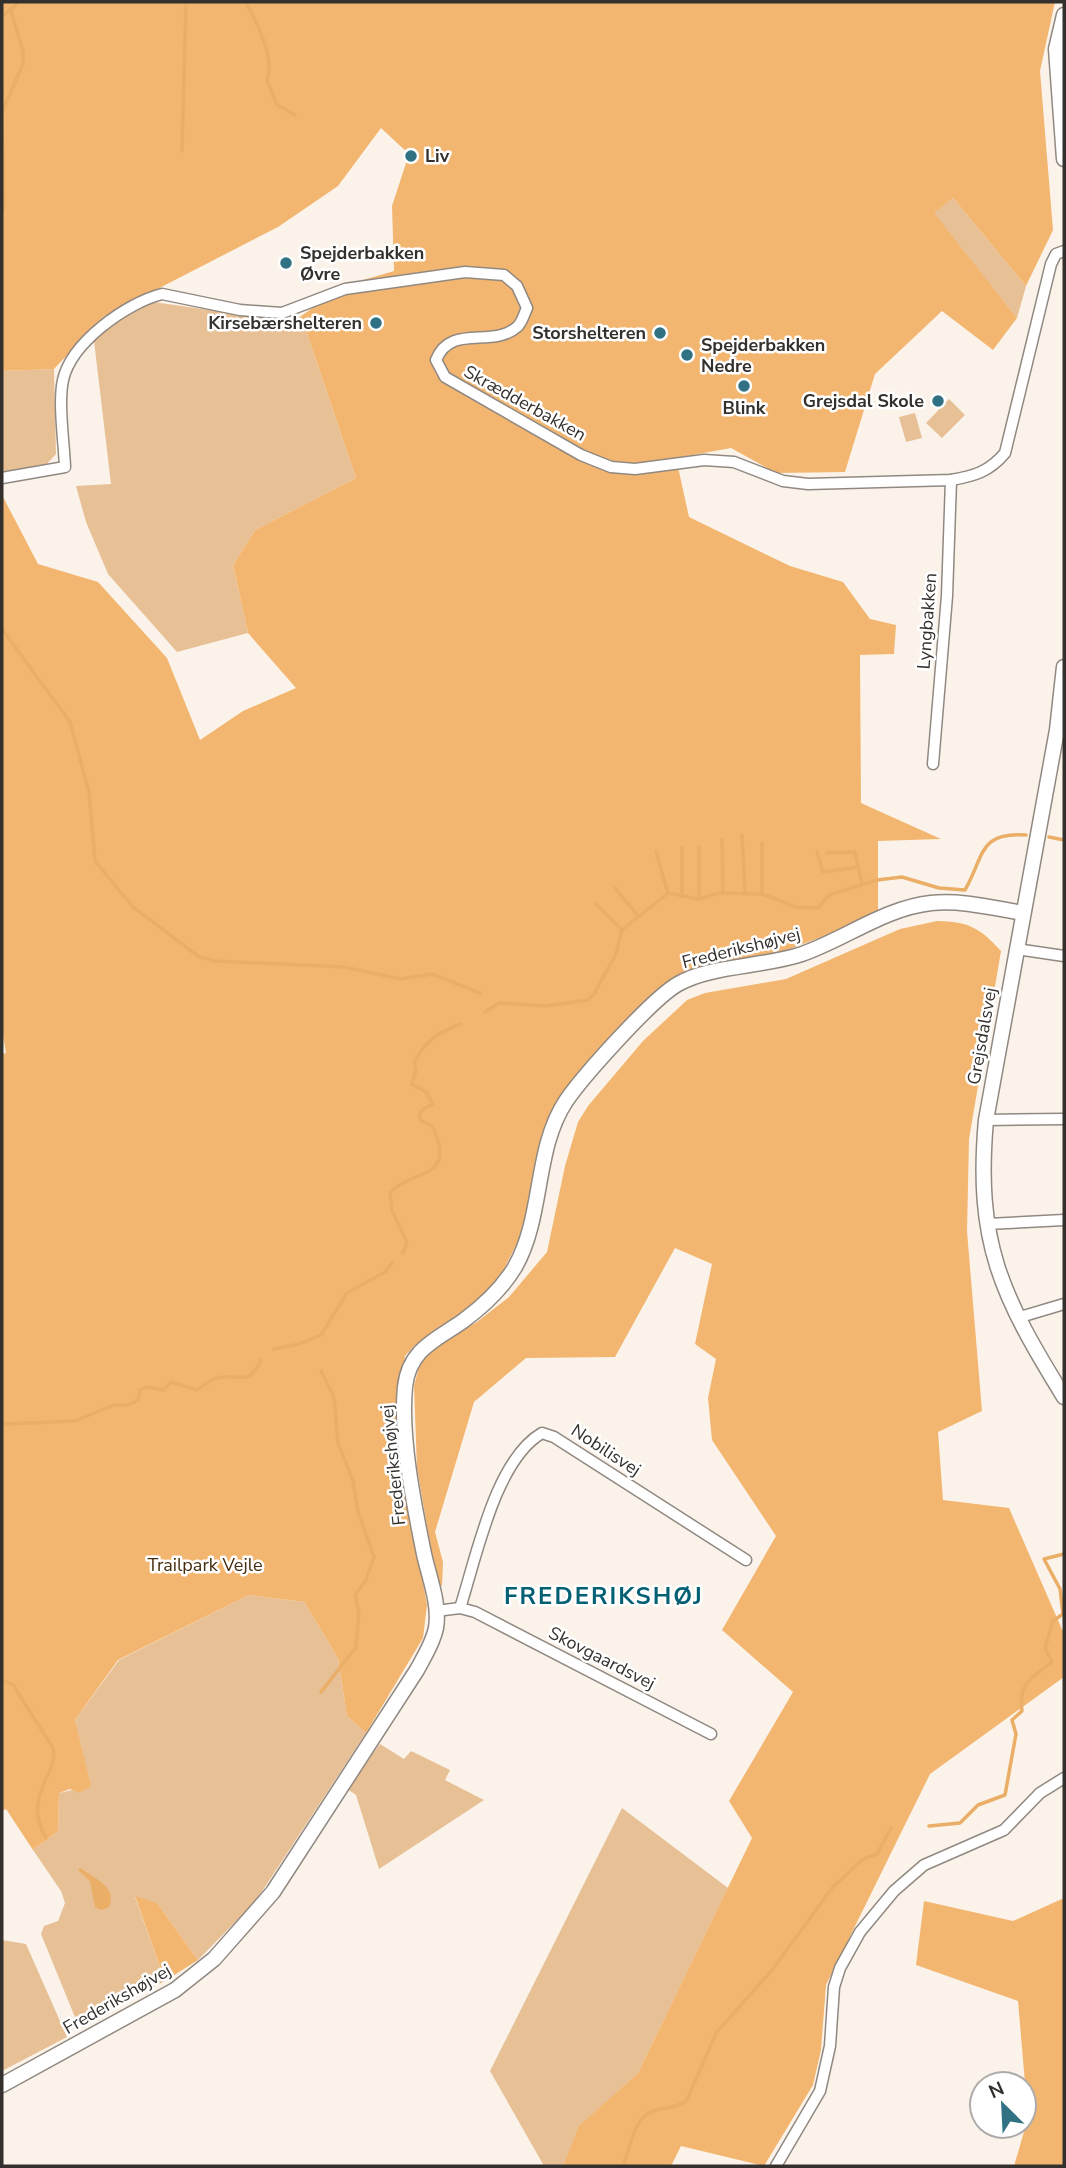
<svg xmlns="http://www.w3.org/2000/svg" width="1066" height="2168" font-family="'Nunito Sans',sans-serif">
<style>
.green{fill:#e8c095}
.forest{fill:#f3b670}
.water{fill:#eaae67}
.lines{fill:none;stroke-linecap:round;stroke-linejoin:round}
.stream{stroke:#eaae67;stroke-width:3.5}
.street-casing{stroke:#918981;stroke-width:13}
.secondary-casing{stroke:#918981;stroke-width:17}
.street{stroke:#fff;stroke-width:10}
.secondary{stroke:#fff;stroke-width:14}
.poi-dot{fill:#307284;stroke:#fff;stroke-width:2.5}
.labels{text-anchor:middle;dominant-baseline:central;stroke-width:5;stroke-linejoin:round;paint-order:stroke}
.poi-label{font-size:18px;font-weight:bold;fill:#34302d;stroke:#fff;text-anchor:start}
.street-label{font-size:18px;fill:#34302d;stroke:#fff}
.park-label{font-size:18px;fill:#452c0d;stroke:#fff}
.district-label{font-size:24px;font-weight:bold;letter-spacing:2px;fill:#035f73;stroke:#fff}
</style>
<rect width="100%" height="100%" fill="#fbf3ea"/>
<g class="green">
<polygon points="953,198 1026,286 1017,318 933,213"/>
<polygon points="153,302 289,321 301,316 356,478 255,530 233,565 248,633 177,652 108,574 86,522 76,486 111,484 94,341 119,320"/>
<polygon points="54,369 56,454 45,466 2,472 2,371"/>
<polygon points="949,399 965,415 942,438 926,423"/>
<polygon points="915,413 922,438 906,442 899,417"/>
<polygon points="249,1595 304,1602 338,1658 347,1716 366,1733 255,1902 198,1960 157,1903 135,1897 165,1981 79,2027 41,1934 44,1926 58,1921 65,1903 61,1891 33,1850 58,1831 59,1793 90,1786 75,1720 119,1660"/>
<polygon points="380,1744 404,1759 411,1751 450,1770 445,1780 484,1800 379,1869 356,1795 346,1788"/>
<polygon points="622,1808 728,1888 638,2073 580,2126 563,2166 544,2166 490,2071"/>
<polygon points="2,1940 26,1944 67,2037 2,2071"/>
</g>
<g class="forest">
<polygon points="2,2 1055,2 1040,71 1053,230 1026,286 953,198 934,213 1017,318 993,350 942,311 875,374 845,472 776,473 731,448 676,458 689,517 790,566 843,582 870,619 896,625 894,654 860,655 861,803 941,839 878,841 878,912 838,931 773,955 678,977 658,990 564,1090 551,1113 520,1237 500,1277 471,1307 414,1346 405,1356 398,1412 402,1465 427,1605 423,1638 366,1733 347,1716 338,1658 304,1602 249,1595 118,1660 75,1720 91,1786 79,1793 70,1789 59,1793 58,1831 33,1850 6,1809 2,1811 2,1054 6,1053 2,1029 2,495 38,564 98,582 167,658 200,740 243,711 296,688 248,633 233,565 255,530 356,478 301,316 346,285 394,271 392,206 409,154 381,128 338,186 278,227 103,317 54,369 2,371"/>
<path d="M 937,921 C 969,922 979,927 1001,951 L 969,1139 L 967,1231 L 982,1411 L 938,1432 L 943,1500 L 1009,1508 L 1064,1634 L 1064,1677 L 930,1774 L 826,1985 L 821,2050 L 813,2085 L 764,2166 L 681,2146 L 671,2166 L 563,2166 L 579,2126 L 638,2073 L 752,1838 L 729,1801 L 793,1692 L 722,1630 L 776,1536 L 712,1440 L 708,1398 L 716,1359 L 695,1344 L 712,1264 L 675,1248 L 615,1357 L 526,1358 L 474,1402 L 435,1532 L 443,1562 L 442,1586 L 437,1584 L 417,1468 L 414,1386 L 420,1363 L 442,1342 L 477,1322 L 509,1297 L 547,1252 L 565,1166 L 578,1122 L 588,1106 L 643,1041 L 687,1000 L 705,993 L 786,979 L 900,929 Z"/>
<polygon points="135,1896 157,1903 198,1960 165,1981"/>
<polygon points="1064,1898 1064,2166 1014,2166 1028,2118 1018,2001 916,1965 924,1901 1013,1921"/>
</g>
<path class="water" d="M 80,1868 C 94,1878 118,1887 109,1907 L 101,1910 L 95,1907 L 90,1881 L 78,1870 Z"/>
<g class="lines">
<g class="stream">
<path d="M 245,2 C 257,21 275,58 267,80 L 277,105 L 295,115"/>
<polyline points="3,16 19,2"/>
<polyline points="182,151 186,2"/>
<polyline points="2,213 4,205 2,112 23,64 23,51 11,11"/>
<polyline points="2,629 70,722 89,792 95,861 133,907 199,957 215,961 344,967 401,979 432,974 480,993"/>
<polyline points="742,835 745,892"/>
<polyline points="1049,837 1064,840"/>
<polyline points="722,839 723,893"/>
<polyline points="817,851 823,872 858,867"/>
<polyline points="656,852 668,893"/>
<polyline points="827,853 855,852 862,884"/>
<polyline points="615,888 638,916"/>
<polyline points="762,893 762,843"/>
<polyline points="682,896 682,848"/>
<polyline points="699,899 699,847"/>
<polyline points="596,904 622,930"/>
<path d="M 485,1012 L 499,1003 L 545,1006 L 588,1000 L 594,994 L 616,954 L 622,930 L 668,893 L 699,899 L 719,893 L 762,894 L 796,907 L 818,908 L 829,895 L 877,880 L 902,877 L 939,888 L 965,890 C 985,855 978,832 1026,835"/>
<path d="M 403,1253 L 407,1242 L 392,1211 L 390,1192 C 417,1168 456,1179 433,1127 L 422,1121 L 419,1116 L 422,1110 L 433,1104 L 426,1092 L 412,1084 L 416,1070 L 414,1063 C 424,1042 439,1032 460,1024"/>
<polyline points="274,1349 299,1344 321,1335 347,1293 385,1272 392,1263"/>
<path d="M 2,1421 L 6,1424 L 75,1421 L 114,1405 L 128,1405 L 138,1400 L 140,1390 L 147,1387 L 163,1390 L 171,1382 L 197,1390 C 203,1386 210,1380 217,1378 C 240,1372 247,1389 261,1360"/>
<path d="M 2,1680 L 13,1685 L 53,1748 C 60,1774 21,1793 46,1838"/>
<polyline points="321,1692 356,1647 359,1613 355,1595 366,1580 374,1557 358,1512 353,1481 338,1443 334,1397 321,1371"/>
<path d="M 929,1826 L 960,1823 L 978,1805 L 1005,1795 L 1016,1734 L 1012,1720 L 1022,1711 C 1018,1685 1032,1676 1052,1662 L 1045,1648 L 1053,1621 L 1063,1614 L 1060,1589 L 1044,1559 L 1064,1554"/>
<path d="M 623,2166 C 629,2150 634,2120 650,2112 C 663,2107 676,2109 687,2100 L 716,2033 L 773,1969 L 832,1888 L 863,1859 L 877,1854 L 891,1828"/>
</g>
<g class="street-casing">
<g id="street">
<path d="M 2,478 L 65,467 C 64,442 58,403 63,380 C 71,343 126,303 162,294 L 240,310 L 282,313 L 345,289 L 465,272 L 504,275 L 517,286 L 527,308 C 524,314 522,323 517,327 C 492,349 451,323 436,360 L 445,377 L 581,455 L 611,467 L 635,469 L 704,460 L 734,462 L 783,481 L 808,484 L 951,480 C 974,476 989,472 1005,453 L 1051,264 L 1056,254 L 1064,251"/>
<polyline points="933,764 947,596 951,480"/>
<polyline points="1016,949 1064,956"/>
<polyline points="986,1120 1064,1119"/>
<polyline points="987,1224 1064,1220"/>
<polyline points="1017,1318 1064,1304"/>
<path d="M 460,1608 C 476,1559 495,1460 542,1433 L 554,1437 L 746,1560"/>
<polyline points="436,1611 460,1608 475,1612 711,1734"/>
<polyline points="776,2166 820,2091 830,2046 834,1987 840,1968 860,1932 894,1891 924,1865 1004,1830 1040,1793 1064,1778"/>
</g>
</g>
<g class="secondary-casing">
<g id="secondary">
<polyline points="1064,15 1056,49 1064,159"/>
<path d="M 1064,667 L 1057,730 L 986,1120 C 975,1242 1001,1295 1064,1397"/>
<path d="M 2,2085 L 175,1990 L 214,1959 L 273,1892 L 417,1670 C 424,1657 433,1643 436,1628 C 440,1604 429,1577 424,1554 C 414,1505 400,1436 405,1387 C 409,1349 436,1340 463,1321 C 482,1307 503,1287 515,1267 C 544,1216 534,1149 566,1101 C 583,1076 653,998 678,984 C 711,965 764,967 802,954 C 845,939 885,908 931,903 C 962,900 993,908 1023,913"/>
</g>
</g>
<use href="#street" class="street"/>
<use href="#secondary" class="secondary"/>
</g>
<g class="poi-dot">
<circle cx="411" cy="156" r="7"/>
<circle cx="286" cy="263" r="7"/>
<circle cx="376" cy="323" r="7"/>
<circle cx="660" cy="333" r="7"/>
<circle cx="687" cy="355" r="7"/>
<circle cx="744" cy="386" r="7"/>
<circle cx="938" cy="401" r="7"/>
</g>
<g class="labels">
<g class="poi-label">
<text x="425" y="156">Liv</text>
<text x="300" y="253">Spejderbakken<tspan x="300" dy="21">Øvre</tspan></text>
<text x="362" y="323" text-anchor="end">Kirsebærshelteren</text>
<text x="646" y="333" text-anchor="end">Storshelteren</text>
<text x="701" y="345">Spejderbakken<tspan x="701" dy="21">Nedre</tspan></text>
<text x="924" y="401" text-anchor="end">Grejsdal Skole</text>
<text x="744" y="408" text-anchor="middle">Blink</text>
</g>
<g class="street-label">
<text transform="translate(525 403) rotate(29)">Skrædderbakken</text>
<text transform="translate(927 621) rotate(-86)">Lyngbakken</text>
<text transform="translate(741 948) rotate(-14)">Frederikshøjvej</text>
<text transform="translate(982 1036) rotate(-80)">Grejsdalsvej</text>
<text transform="translate(606 1450) rotate(33)">Nobilisvej</text>
<text transform="translate(393 1465) rotate(-96)">Frederikshøjvej</text>
<text transform="translate(602 1658) rotate(27)">Skovgaardsvej</text>
<text transform="translate(117 1999) rotate(-30)">Frederikshøjvej</text>
</g>
<g class="park-label">
<text x="205" y="1565">Trailpark Vejle</text>
</g>
<g class="district-label">
<text x="604" y="1596">FREDERIKSHØJ</text>
</g>
</g>
<rect width="1066" height="2168" fill="none" stroke="#34302d" stroke-width="7"/>
<g transform="translate(1003 2105) rotate(336)"><circle r="33" fill="#ffffff" stroke="#aeacab" stroke-width="2"/>
<path d="M0-5L12 26L0 18L-12 26Z" fill="#307284"/>
<text y="-10" font-size="19" font-weight="bold" text-anchor="middle" fill="#34302d">N</text>
</g>
</svg>
